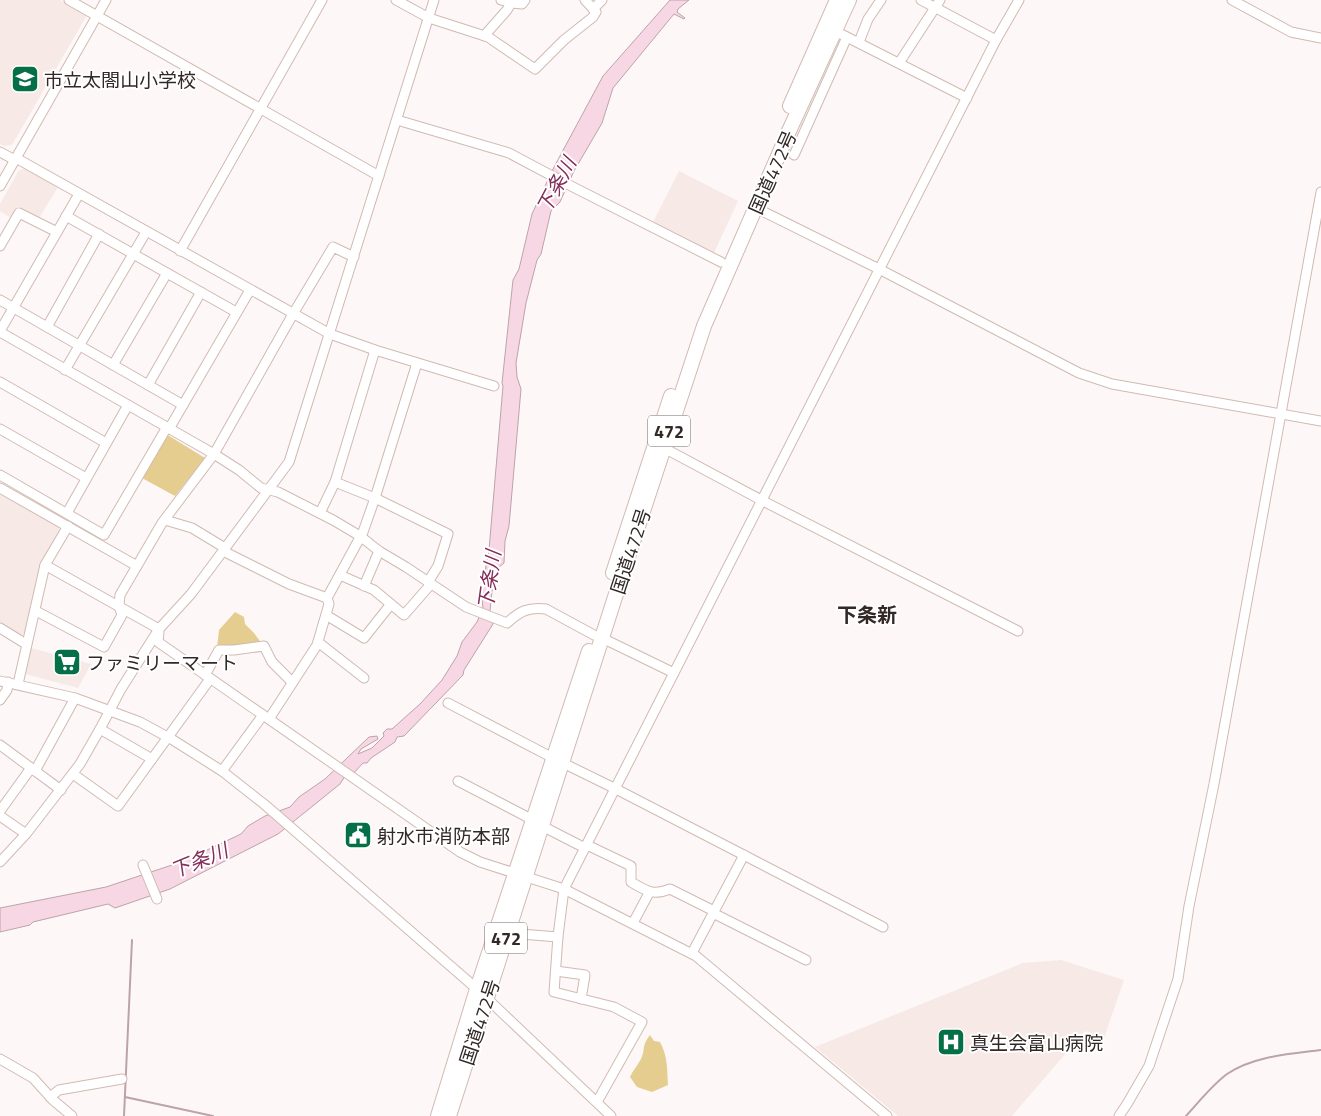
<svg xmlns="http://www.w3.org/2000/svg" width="1321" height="1116" font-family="'Titillium Web','Noto Sans JP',sans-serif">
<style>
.built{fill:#f7e9e5}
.green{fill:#e5cc8f}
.water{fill:#f7d7e3;stroke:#bca3aa}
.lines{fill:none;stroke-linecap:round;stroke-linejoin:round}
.stream{stroke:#bca3aa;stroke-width:2}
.minor-casing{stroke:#d1bab2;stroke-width:11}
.highway-casing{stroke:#d1bab2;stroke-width:16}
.minor{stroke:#fff;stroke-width:9}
.highway{stroke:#fff;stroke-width:14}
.labels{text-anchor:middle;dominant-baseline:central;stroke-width:4;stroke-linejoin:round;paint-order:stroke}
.shield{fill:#fff;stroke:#706967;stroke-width:1}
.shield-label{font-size:18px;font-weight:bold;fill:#322926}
.poi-label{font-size:19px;fill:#322926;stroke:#fff;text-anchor:start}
.street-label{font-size:19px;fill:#322926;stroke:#fff}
.water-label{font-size:20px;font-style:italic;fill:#842e59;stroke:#fff}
.neighbourhood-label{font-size:20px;font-weight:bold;fill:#322926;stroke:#fff}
</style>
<rect width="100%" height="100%" fill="#fdf8f7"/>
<g class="built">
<polygon points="0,0 60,0 87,15 12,145 4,146 0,144"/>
<polygon points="26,168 58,187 39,218 18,206 11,218 0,211 0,204 19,170"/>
<polygon points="679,171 738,201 713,255 652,224"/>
<polygon points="0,494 58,526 60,532 26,632 21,635 0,623"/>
<polygon points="31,648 91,664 78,688 25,674"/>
<polygon points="1061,960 1124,980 1104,1038 1085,1031 1012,1116 898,1116 815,1047 1023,963"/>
</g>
<g class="green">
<polygon points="166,434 205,458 175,496 142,478"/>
<polygon points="235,612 244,617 245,624 254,633 262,644 217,648 219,630"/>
<path d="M 650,1035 L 654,1041 L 660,1042 C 668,1057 667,1069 668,1085 L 652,1092 L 637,1087 L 630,1077 C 633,1070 638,1065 641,1059 C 646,1048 641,1047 650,1035 Z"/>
</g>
<polygon class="water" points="670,0 689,0 678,9 677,12 685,18 684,19 674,14 613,88 602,123 574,171 560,202 551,211 541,254 537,260 526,303 516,363 517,377 521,389 509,526 505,541 504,563 498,568 492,591 490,611 493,624 464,670 463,675 404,736 397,737 395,742 371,758 367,763 363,763 352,775 345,776 340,784 278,834 170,889 115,908 108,904 33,922 30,925 0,932 0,908 106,887 184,861 241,834 248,826 265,816 290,807 299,797 325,779 369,737 377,736 378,739 361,749 358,754 372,748 384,736 383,733 387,729 392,729 420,704 442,680 457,656 462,642 477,622 483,608 481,593 489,550 503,386 502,383 513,280 519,269 532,214 553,169 603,76"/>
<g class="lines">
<g class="stream">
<polyline points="125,1097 213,1116"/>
<polyline points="124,1116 132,940"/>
<path d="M 1186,1116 C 1199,1102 1211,1086 1227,1074 C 1253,1056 1290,1054 1321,1050"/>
</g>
<g class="minor-casing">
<g id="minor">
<polyline points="69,0 379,176"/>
<polyline points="396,0 429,18 488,37 535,69 564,40 593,17 596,12 585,0"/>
<polyline points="501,0 512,3 522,4 525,0"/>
<polyline points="921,0 996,40"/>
<polyline points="1232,0 1291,32 1321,38"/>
<polyline points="593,9 602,0"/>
<polyline points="835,31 967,98"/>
<polyline points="484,36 507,10 511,3"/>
<polyline points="859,42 868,19 881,0"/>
<polyline points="899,63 940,0"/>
<polyline points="397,120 509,153 573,187 721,262"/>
<polyline points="0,152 15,160"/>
<polyline points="794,155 847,37"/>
<polyline points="16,158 330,334 375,350 494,386"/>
<polyline points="0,186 106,0"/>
<polyline points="756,208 879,269 1079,373 1112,384 1321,421"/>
<polyline points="66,216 236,312"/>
<polyline points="0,246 19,213 57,232"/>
<polyline points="180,251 322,0"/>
<polyline points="0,300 183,405"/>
<polyline points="47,327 99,234"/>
<polyline points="0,331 79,194"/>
<path d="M 0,332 L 214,454 L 239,470 L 261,488 L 278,492 L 333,520 L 360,536 L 379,551 L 406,567 L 466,607 L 507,623 C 520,611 528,607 546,609 L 594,635"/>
<polyline points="113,365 167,273"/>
<polyline points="65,370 146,232"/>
<polyline points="0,382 106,443"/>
<polyline points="148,385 201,292"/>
<polyline points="0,429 86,478"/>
<polyline points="169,429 250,290"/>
<polyline points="664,448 763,501 1018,631"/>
<polyline points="0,475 104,535 167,427"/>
<polyline points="335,482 375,498 448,534 438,566 428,582"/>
<polyline points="0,488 137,566"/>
<polyline points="67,513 128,405"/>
<polyline points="320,513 335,482 375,350"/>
<polyline points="165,520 192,528 225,548"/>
<polyline points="223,551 289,584 327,598"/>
<polyline points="45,565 159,629"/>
<polyline points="340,575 374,590 404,615 431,584"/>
<polyline points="364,586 379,551"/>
<polyline points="36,611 104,647 122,615 119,606 120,595 162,523 214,454 293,314 333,247 354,257"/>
<polyline points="326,615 364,638 391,604"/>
<polyline points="0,628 26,644"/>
<polyline points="159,631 158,642 460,852 480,862 564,889 696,956 887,1116"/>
<polyline points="602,638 674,673"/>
<polyline points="318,642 364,678"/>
<polyline points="205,675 219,650 234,650 264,646 272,662 292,682"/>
<polyline points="0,681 75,698 140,722 173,740 222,771 264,804 477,989 611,1116"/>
<polyline points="18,684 45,565 68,526"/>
<polyline points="0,700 7,690 8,682"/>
<polyline points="448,703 553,758"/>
<polyline points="269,719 317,645 329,604 327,598 363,532 375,498 417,363"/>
<polyline points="100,729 152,759"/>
<polyline points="0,745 61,790"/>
<polyline points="563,763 616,789 883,927"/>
<polyline points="35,771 75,698"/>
<polyline points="222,771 263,715"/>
<polyline points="73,774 118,806 210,679"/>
<polyline points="458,781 533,820"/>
<polyline points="0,811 31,768"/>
<polyline points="0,816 26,834"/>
<polyline points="542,826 585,848"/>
<path d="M 587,845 L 631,866 L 631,882 C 647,891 652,896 670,889 L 714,911"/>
<polyline points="0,862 26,834 80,764 100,729 121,689 159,629 191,594 289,462 434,0"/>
<polyline points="143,865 157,899"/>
<polyline points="713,913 806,960"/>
<polyline points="633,923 649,893"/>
<polyline points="508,933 558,937"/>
<polyline points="692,953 744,855"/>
<polyline points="556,971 585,975 581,999"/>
<polyline points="0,1059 33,1078 53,1100 72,1116"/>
<polyline points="50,1097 59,1090 122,1079"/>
<polyline points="597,1102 642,1022 614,1007 554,992 558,936 564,889 996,40 1019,0"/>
<polyline points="1119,1116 1127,1104 1149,1066 1178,979 1189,906 1214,784 1321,192"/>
</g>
</g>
<g class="highway-casing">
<g id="highway">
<polyline points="790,106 837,0"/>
<polyline points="613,573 671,396"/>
<polyline points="438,1116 477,989 589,651"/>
<polyline points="449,1116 624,569 704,326 789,131 849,0"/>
</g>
</g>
<use href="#minor" class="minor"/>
<use href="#highway" class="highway"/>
</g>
<defs>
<g id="school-square" transform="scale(1.4375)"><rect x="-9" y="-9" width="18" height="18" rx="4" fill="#056f47" stroke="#fff"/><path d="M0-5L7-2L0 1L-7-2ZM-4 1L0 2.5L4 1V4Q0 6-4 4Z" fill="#fff"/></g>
<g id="supermarket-square" transform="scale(1.4375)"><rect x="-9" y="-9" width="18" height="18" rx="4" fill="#056f47" stroke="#fff"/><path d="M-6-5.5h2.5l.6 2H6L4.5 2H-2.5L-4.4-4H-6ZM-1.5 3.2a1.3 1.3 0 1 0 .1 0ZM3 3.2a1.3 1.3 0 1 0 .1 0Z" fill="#fff"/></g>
<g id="civic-square" transform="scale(1.4375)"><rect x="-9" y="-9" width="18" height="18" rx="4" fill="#056f47" stroke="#fff"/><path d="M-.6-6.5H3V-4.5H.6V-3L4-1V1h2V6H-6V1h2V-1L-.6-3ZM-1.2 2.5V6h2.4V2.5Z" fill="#fff"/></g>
<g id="hospital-square" transform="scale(1.4375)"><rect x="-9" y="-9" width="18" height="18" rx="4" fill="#056f47" stroke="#fff"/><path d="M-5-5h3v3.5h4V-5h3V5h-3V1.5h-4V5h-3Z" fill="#fff"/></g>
</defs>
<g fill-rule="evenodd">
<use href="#school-square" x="25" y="79"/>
<use href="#supermarket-square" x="67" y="662"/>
<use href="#civic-square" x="358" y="835"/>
<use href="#hospital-square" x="951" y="1042"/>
</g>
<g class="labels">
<g class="shield">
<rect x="648" y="415.5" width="42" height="31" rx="4"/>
<rect x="485" y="922.5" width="42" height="31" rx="4"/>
</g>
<g class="shield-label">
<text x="669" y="431">472</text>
<text x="506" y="938">472</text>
</g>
<g class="poi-label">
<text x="44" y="79">市立太閤山小学校</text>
<text x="86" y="662">ファミリーマート</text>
<text x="377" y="835">射水市消防本部</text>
<text x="970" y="1042">真生会富山病院</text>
</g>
<g class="street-label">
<text transform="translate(772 172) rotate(-66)">国道472号</text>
<text transform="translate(630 551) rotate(-72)">国道472号</text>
<text transform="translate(479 1022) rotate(-72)">国道472号</text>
</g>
<g class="water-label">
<text transform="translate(556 185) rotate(-62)">下条川</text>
<text transform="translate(489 580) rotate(-82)">下条川</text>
<text transform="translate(199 860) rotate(-22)">下条川</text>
</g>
<g class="neighbourhood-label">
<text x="867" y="614">下条新</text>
</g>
</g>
</svg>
